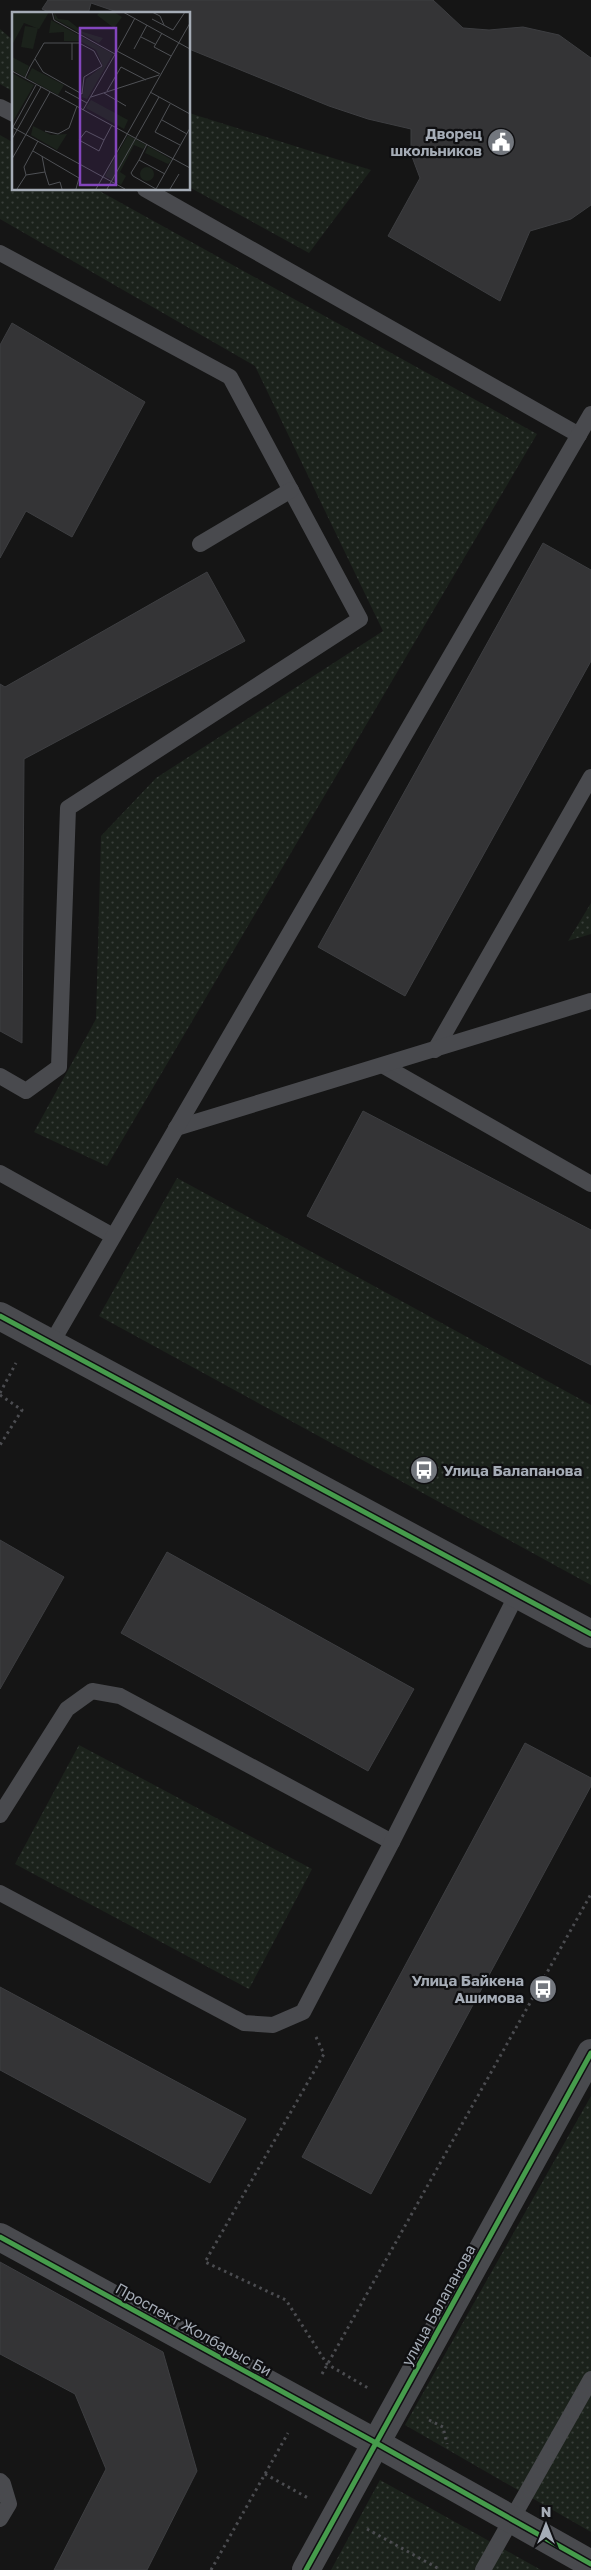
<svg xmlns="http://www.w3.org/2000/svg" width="591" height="2570" font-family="'Golos Text',sans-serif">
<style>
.green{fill:url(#green-dots)}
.building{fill:#343436;stroke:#3d3e41}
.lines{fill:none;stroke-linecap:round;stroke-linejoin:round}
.path{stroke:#4b4c50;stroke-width:3;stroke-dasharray:2.5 4;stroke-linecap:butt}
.service{stroke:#494a4e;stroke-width:16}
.minor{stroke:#494a4e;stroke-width:28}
.tertiary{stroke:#494a4e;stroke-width:28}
.cycleway-casing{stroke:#0f0f11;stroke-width:8}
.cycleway{stroke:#469c4c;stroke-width:5}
.labels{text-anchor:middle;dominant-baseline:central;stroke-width:4.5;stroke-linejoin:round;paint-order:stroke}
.poi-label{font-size:15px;font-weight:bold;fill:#a5acb6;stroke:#0f0f11;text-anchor:end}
.street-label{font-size:15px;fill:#a5acb6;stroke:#0f0f11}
.inset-road{fill:none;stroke:#4f5155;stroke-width:1}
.view{fill:#8346bd;fill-opacity:0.15;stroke:#8346bd;stroke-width:2.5}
.inset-edge{fill:none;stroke:#a5acb6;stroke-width:2.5}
</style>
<defs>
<pattern id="green-dots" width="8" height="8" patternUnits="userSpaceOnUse" patternTransform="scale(1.25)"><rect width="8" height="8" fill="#1b221b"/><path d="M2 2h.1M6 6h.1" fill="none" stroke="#393f3a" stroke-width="1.8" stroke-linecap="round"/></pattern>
</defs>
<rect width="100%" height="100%" fill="#151515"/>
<g class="green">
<polygon points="0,29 14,41 14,92 0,84"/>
<polygon points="189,113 371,170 309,253 189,187"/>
<polygon points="0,135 14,143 14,189 96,189 537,434 107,1166 34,1132 96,1019 101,836 156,778 383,631 255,366 0,219"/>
<polygon points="591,903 591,934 568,941"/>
<polygon points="177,1178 591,1405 591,1585 99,1316"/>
<polygon points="79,1745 312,1869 249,1989 15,1864"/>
<polygon points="591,2096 591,2532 405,2425"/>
<polygon points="380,2480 541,2570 331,2570"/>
</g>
<g class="building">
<polygon points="48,0 433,0 463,28 489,30 523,27 559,35 591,58 591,205 571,219 530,231 500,301 388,236 420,178 411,154 411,129 368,119 329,106 189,49 189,14 123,14 91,3 88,14 53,14 42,9"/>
<polygon points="12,323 145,402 72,537 26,511 0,558 0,345"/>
<polygon points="543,543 591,570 591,661 405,996 318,947"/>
<polygon points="207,572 245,641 24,759 22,1043 0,1031 0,684 5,687"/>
<polygon points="363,1111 591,1230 591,1365 307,1216"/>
<polygon points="0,1540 64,1577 0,1689"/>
<polygon points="167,1552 414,1689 368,1771 121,1633"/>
<polygon points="525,1743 591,1778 591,1786 371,2194 302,2157"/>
<polygon points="0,1987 246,2119 210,2183 0,2070"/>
<polygon points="0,2262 163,2352 197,2471 147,2570 54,2570 106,2469 75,2394 0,2354"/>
</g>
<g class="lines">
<g class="path">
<polyline points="0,1393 16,1363"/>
<polyline points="0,1395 22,1410 0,1445"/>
<polyline points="316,2037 324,2054 205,2262 286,2300 327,2364 368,2388"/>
<polyline points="322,2374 591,1894"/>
<polyline points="429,2420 443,2427 447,2444"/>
<polyline points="265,2474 308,2498"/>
<polyline points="367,2529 441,2570"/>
<polyline points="211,2570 288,2433"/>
</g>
<g class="service">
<polyline points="0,107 14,114"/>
<polyline points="145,189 579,435"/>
<polyline points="0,253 230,377 360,619 68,808 59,1067 26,1091 0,1076"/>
<polyline points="200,544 291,490"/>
<polyline points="435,1050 591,777"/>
<polyline points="384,1066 591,1184"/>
<polyline points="176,1128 591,1001"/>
<polyline points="0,1173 113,1236"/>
<polyline points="51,1344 591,414"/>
<polyline points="0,1815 67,1709 92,1691 120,1696 392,1842"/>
<polyline points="0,1893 244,2023 273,2025 303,2012 392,1842 517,1594"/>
<polyline points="0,2481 3,2484 9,2504 0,2519"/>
<polyline points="483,2570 591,2379"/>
</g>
<g class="minor">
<polyline points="0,1316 591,1634"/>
<polyline points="0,2237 376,2443 591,2564"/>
</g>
<polyline class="tertiary" points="306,2570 591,2053"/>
<g class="cycleway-casing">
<g id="cycleway">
<polyline points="0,1316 591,1634"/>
<polyline points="0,2237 376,2443 591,2564"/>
<polyline points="306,2570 591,2053"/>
</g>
</g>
<use href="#cycleway" class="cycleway"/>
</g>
<defs>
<g id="civic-disc" transform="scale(1.4375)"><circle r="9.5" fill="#73777e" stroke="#0f0f11"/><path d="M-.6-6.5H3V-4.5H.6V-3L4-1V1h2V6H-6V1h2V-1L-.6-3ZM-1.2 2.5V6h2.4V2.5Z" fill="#fff"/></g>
<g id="bus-disc" transform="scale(1.4375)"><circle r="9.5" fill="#73777e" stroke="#0f0f11"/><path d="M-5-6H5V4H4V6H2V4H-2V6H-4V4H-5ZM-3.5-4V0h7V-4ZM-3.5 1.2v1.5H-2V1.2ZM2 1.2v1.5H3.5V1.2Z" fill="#fff"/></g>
</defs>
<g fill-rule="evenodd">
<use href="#civic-disc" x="501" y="142"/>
<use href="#bus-disc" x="424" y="1470"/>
<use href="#bus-disc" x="543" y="1989"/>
</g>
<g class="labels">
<g class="poi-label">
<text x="482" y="133">Дворец<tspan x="482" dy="17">школьников</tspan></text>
<text x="443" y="1470" text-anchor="start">Улица Балапанова</text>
<text x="524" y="1980">Улица Байкена<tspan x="524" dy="17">Ашимова</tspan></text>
</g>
<g class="street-label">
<text transform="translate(438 2305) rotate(-61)">улица Балапанова</text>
<text transform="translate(194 2329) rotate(29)">Проспект Жолбарыс Би</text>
</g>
</g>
<g transform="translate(12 12)">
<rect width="178" height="178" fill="#151515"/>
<path d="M 0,0 L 37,0 L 27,17 L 12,11 L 0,33 ZM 42,0 L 46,7 L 56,8 L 71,20 L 91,26 L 87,31 L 43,7 ZM 88,0 L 102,0 L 110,5 L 102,16 L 85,3 ZM 39,8 L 101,42 L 75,87 L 70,85 L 74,67 L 91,54 L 84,38 L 68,29 L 52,29 L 52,20 L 37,21 ZM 0,45 L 17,54 L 13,65 L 0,58 ZM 20,56 L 52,73 L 46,83 L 15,66 ZM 0,61 L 22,73 L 0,111 ZM 79,88 L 116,108 L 112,117 L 74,96 ZM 21,114 L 39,123 L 55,122 L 45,138 L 19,123 ZM 116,123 L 134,133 L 131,137 L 122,133 L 108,160 L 114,164 L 109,173 L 93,164 ZM 136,134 L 160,148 L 156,152 L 133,141 ZM128 162a7 7 0 1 1 14 0a7 7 0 1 1-14 0Z" fill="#1b221b"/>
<path d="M 13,14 L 26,16 L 21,37 L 9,35 Z" fill="#1b221b"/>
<path class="inset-road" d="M 40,0 L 42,8 L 103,42M 111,0 L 178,37M 140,0 L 148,4 L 152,13M 140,7 L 161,18 L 173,0M 150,21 L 142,35 L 159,44M 129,25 L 143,32M 60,31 L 60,48M 122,37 L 135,13M 105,39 L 123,6M 0,59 L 178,156M 13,66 L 18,55 L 32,31 L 67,31 L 82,39 L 90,54 L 72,65 L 70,82 L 31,60 L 23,47M 53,79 L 75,91M 95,79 L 109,55 L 134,68M 138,80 L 178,102M 92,81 L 114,94M 79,85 L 147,63M 158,92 L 143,120 L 168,133M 71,98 L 105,39 L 148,62M 150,108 L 175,122M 0,115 L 113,177M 1,115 L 24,73M 33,119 L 46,122 L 57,116 L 65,94M 0,127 L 29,75M 92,128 L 74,119 L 67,128 L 87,139 L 92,128 L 100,113M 135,132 L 127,148 L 153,162M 21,139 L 67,166 L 64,177M 30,144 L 33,160M 0,147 L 38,80M 127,148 L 119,161 L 121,164 L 144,177M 14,163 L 33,160 L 37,173 L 48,170 L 50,177M 5,177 L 14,163 L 12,155 L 26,129M 84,177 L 178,11M 95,177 L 147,85M 144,177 L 178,116M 158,177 L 167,162"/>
<path class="view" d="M 68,16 L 104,16 L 104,173 L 68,173 Z"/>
<rect width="178" height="178" class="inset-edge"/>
</g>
<g transform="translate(546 2525)" stroke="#0f0f11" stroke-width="4" paint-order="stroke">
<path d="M0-4L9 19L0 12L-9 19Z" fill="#a5acb6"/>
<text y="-8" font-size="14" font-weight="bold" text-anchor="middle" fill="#a5acb6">N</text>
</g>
</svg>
